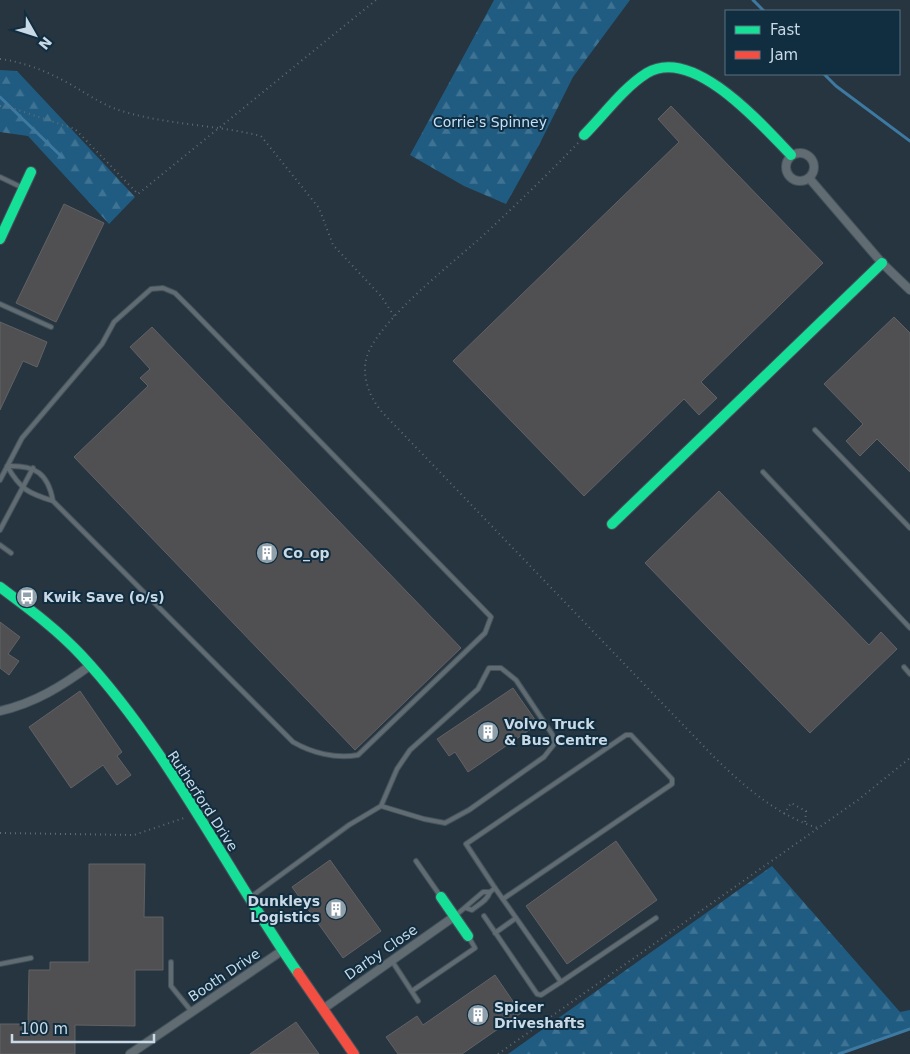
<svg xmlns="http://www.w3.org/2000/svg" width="910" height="1054" font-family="'DejaVu Sans',sans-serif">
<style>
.forest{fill:url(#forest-firs)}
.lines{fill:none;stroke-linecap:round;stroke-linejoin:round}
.stream{stroke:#3e79a1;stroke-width:3}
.building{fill:#505053;stroke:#616264}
.lane-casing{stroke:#44525b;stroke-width:6}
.street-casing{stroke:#44525b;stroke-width:10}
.fast-casing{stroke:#44525b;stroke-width:12}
.jam-casing{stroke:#44525b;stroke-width:12}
.path{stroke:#606a71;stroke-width:2;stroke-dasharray:1 4;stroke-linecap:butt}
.lane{stroke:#606b72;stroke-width:4}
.street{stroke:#606b72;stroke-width:8}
.fast{stroke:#16e098;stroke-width:10}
.jam{stroke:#f24e42;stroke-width:10}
.labels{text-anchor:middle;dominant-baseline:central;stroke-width:4;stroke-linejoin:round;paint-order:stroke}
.park-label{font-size:14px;fill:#c0e1fa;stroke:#112d40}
.poi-label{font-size:14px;font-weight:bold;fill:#c9d9e5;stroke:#112d40;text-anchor:start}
.street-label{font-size:14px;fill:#c9d9e5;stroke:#112d40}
</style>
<defs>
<pattern id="forest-firs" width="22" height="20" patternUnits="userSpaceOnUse" patternTransform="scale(1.25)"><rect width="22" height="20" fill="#205c81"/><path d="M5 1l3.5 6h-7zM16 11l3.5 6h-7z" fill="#3f7393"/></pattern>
</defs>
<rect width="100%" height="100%" fill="#263540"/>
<g class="forest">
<polygon points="494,0 630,0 573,77 539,145 506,204 464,186 410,155"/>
<polygon points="0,70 17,71 135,197 109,224 28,136 0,132"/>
<polygon points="772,866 900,1012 910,1010 910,1029 838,1054 508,1054"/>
</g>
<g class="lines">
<g class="stream">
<polyline points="753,0 764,11"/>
<polyline points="824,74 836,86 910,141"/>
<polyline points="0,97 62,157"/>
<polyline points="839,1054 910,1029"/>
</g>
</g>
<g class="building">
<polygon points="671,106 823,263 701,382 717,398 699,415 684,399 584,496 453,361 679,142 658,119"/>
<polygon points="64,204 104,223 56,322 16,303"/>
<polygon points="894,317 910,333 910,472 877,439 860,456 846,441 863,424 824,384"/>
<polygon points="0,322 47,342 37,367 23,361 0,410"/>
<polygon points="152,327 461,648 355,750 74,457 148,386 140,378 150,369 130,347"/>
<polygon points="719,491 869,645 881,632 897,649 810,733 645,563"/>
<polygon points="0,622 20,637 8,654 19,661 9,675 0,668"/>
<polygon points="513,688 538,724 468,772 455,752 449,756 437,739"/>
<polygon points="80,691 122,752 117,756 131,775 117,785 103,765 71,788 29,727"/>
<polygon points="616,841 657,900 567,964 526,906"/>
<polygon points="330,860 381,931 343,958 292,887"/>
<polygon points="89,864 145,864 144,917 163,917 163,970 135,970 135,1026 75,1025 75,1054 0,1054 0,1024 28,1024 29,970 50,970 50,962 89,962"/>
<polygon points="495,975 521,1013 462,1054 398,1054 386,1037 417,1016 423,1025"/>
<polygon points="296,1022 319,1054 250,1054"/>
</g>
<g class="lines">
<g class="lane-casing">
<g id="lane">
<polyline points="0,177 23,188"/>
<polyline points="0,304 51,327"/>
<polyline points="815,430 910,528"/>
<polyline points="763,472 910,628"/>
<path d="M 0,480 L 22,438 L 102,344 L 114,322 L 151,289 L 163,288 L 175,293 L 190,308 L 491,617 L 485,633 L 358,755 C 336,759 312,753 293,742 L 53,501 C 28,493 21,490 7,466 C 35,465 48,473 53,501"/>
<polyline points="0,530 33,468"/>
<polyline points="0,545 11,553"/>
<polyline points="904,667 910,674"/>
<polyline points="416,861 441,897"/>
<polyline points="495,888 466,844 626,735 631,735 672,779 672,784 503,899"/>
<polyline points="490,892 495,888 561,982 656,918"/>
<polyline points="248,899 349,825 381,806 397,769 410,750 478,689 489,668 501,668 516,680 552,734 555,743 544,757 469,810 445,823 424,819 381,806"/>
<path d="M 455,916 L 483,892 L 490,892 C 487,901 479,904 472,910 L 466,908"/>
<polyline points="484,916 537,994 541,995 561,982"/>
<polyline points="495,933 516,918"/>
<polyline points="392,961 418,1001"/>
<polyline points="171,962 171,986 192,1012"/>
<polyline points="0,964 31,958"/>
<polyline points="412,991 475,948 468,936"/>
</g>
</g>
<g class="street-casing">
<g id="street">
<circle cx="800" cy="167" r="14"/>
<polyline points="809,178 882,263 910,290"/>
<path d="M 0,711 C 35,703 62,686 91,665"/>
<polyline points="323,1009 455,916"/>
<polyline points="130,1054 283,950"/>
</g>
</g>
<g class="fast-casing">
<g id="fast">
<path d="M 584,135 C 604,115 623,88 647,73 C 693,45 762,125 791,155"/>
<polyline points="0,239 31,172"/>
<polyline points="612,524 882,263"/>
<path d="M 0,587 C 28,608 57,629 81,655 C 167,747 226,869 298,973"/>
<polyline points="441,897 468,936"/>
</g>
</g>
<g class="jam-casing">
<polyline id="jam" points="298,973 354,1054"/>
</g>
<g class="path">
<path d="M 0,59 C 24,62 46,71 68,83 C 88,94 103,106 125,112 C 170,125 217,125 261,136 L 319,208 L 333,245 L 381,296 L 394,316"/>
<polyline points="0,106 9,107 75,129 138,194 376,0"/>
<path d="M 578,143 C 549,173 519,202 488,231 C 456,261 381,317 367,356 C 361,375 369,397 382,412 L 713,756 C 744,786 776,815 818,828"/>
<polyline points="784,814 791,803 806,811 805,824"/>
<polyline points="0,833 134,835 187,817"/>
<polyline points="498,1054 858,800 910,758"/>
</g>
<use href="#lane" class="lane"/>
<use href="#street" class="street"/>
<use href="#fast" class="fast"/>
<use href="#jam" class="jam"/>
</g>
<defs>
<g id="building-disc" transform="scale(1.125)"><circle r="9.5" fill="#90a0ab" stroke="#112d40"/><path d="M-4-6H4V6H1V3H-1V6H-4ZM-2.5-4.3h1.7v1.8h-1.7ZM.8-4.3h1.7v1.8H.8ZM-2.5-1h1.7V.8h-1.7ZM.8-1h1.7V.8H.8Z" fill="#fff"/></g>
<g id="bus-disc" transform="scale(1.125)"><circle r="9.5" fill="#90a0ab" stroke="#112d40"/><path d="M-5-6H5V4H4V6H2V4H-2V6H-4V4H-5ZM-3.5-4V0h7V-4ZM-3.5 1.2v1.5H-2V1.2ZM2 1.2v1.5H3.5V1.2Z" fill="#fff"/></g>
</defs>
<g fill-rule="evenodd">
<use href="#building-disc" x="267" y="553"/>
<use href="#bus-disc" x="27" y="597"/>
<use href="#building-disc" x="488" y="732"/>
<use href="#building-disc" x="336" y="909"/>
<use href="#building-disc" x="478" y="1015"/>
</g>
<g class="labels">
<g class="park-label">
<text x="490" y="122">Corrie's Spinney</text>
</g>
<g class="poi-label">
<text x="283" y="553">Co_op</text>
<text x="43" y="597">Kwik Save (o/s)</text>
<text x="504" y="724">Volvo Truck<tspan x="504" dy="16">&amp; Bus Centre</tspan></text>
<text x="320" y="901" text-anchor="end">Dunkleys<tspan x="320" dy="16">Logistics</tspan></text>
<text x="494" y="1007">Spicer<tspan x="494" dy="16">Driveshafts</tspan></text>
</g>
<g class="street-label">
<text transform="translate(203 801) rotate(57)">Rutherford Drive</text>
<text transform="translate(381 952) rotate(-35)">Darby Close</text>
<text transform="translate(224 975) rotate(-34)">Booth Drive</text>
</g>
</g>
<rect x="725" y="10" width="175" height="65" fill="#112d40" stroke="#5b7282"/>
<rect x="735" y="26" width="25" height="8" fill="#16e098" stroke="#5b7282"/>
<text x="770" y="35" font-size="15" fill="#c9d9e5">Fast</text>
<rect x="735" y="51" width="25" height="8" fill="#f24e42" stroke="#5b7282"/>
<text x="770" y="60" font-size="15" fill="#c9d9e5">Jam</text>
<g transform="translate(35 35) rotate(129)" stroke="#112d40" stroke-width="4" paint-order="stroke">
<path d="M0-4L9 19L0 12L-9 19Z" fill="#c9d9e5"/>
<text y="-8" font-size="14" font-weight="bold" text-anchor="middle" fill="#c9d9e5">N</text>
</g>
<path d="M12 1034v8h142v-8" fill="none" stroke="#c9d9e5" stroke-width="2.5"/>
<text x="20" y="1034" font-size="15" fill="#c9d9e5" stroke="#112d40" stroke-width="4" paint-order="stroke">100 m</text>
</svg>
